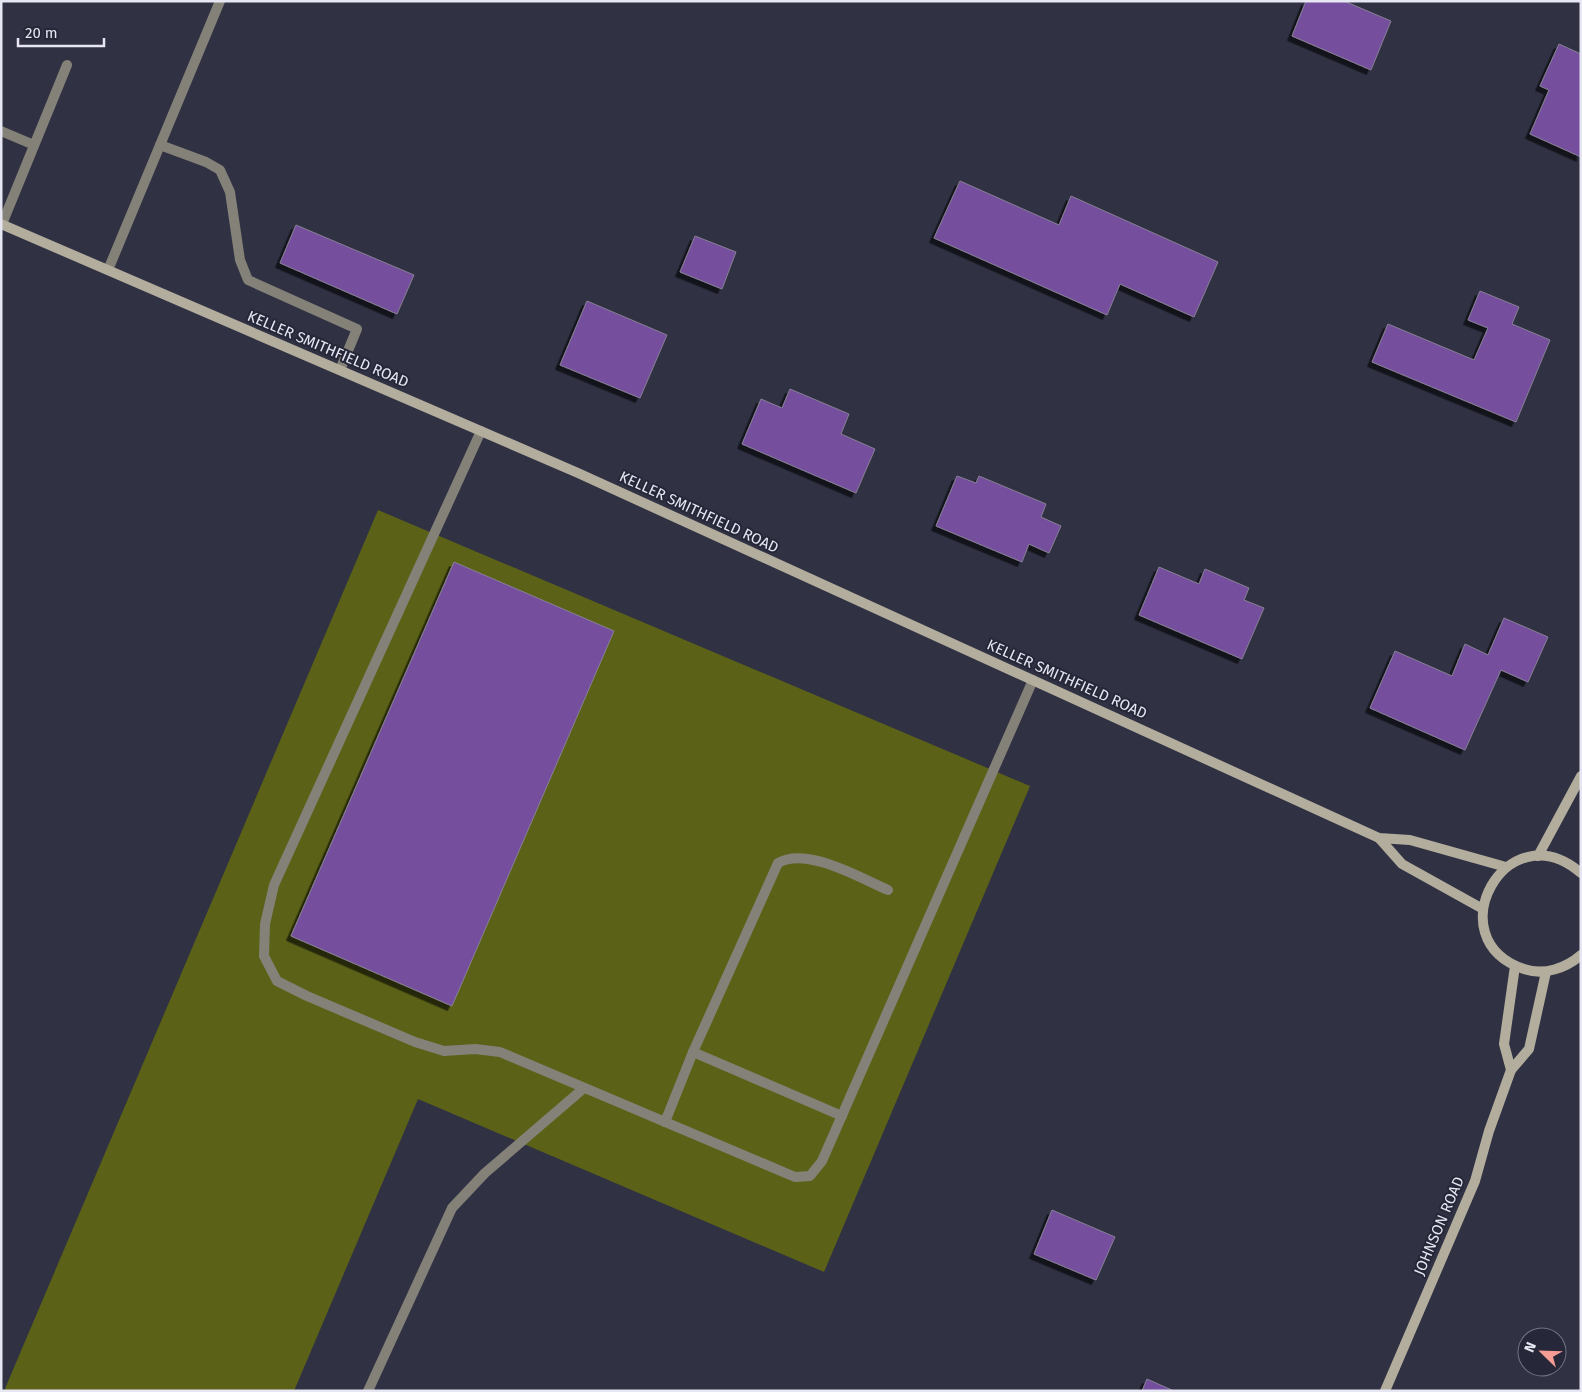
<svg xmlns="http://www.w3.org/2000/svg" width="1582" height="1392" font-family="'Fira Sans',sans-serif">
<style>
.green{fill:#5b6217}
.building{fill:#744f9e;stroke:#888095;filter:url(#shadow)}
.lines{fill:none;stroke-linecap:round;stroke-linejoin:round}
.lane{stroke:#848178;stroke-width:10}
.secondary{stroke:#b3ad9e;stroke-width:10}
.labels{text-anchor:middle;dominant-baseline:central;stroke-width:4;stroke-linejoin:round;paint-order:stroke}
.street-label{font-size:15px;fill:#e6e7f3;stroke:#262738}
</style>
<defs>
<filter id="shadow"><feDropShadow dx="-4.5" dy="4.5" stdDeviation="0" flood-color="#0009"/></filter>
</defs>
<rect width="100%" height="100%" fill="#303143"/>
<polygon class="green" points="378,510 1030,786 824,1272 418,1099 294,1391 4,1391"/>
<g class="building">
<polygon points="1306,1 1344,1 1391,21 1371,70 1292,36"/>
<polygon points="1559,44 1581,54 1581,157 1530,134 1549,90 1540,86"/>
<polygon points="960,181 1059,225 1071,196 1218,262 1194,317 1120,284 1107,315 934,238"/>
<polygon points="296,225 414,275 397,314 280,263"/>
<polygon points="695,236 736,252 722,289 680,272"/>
<polygon points="1480,291 1519,307 1512,324 1550,340 1516,422 1372,362 1388,324 1474,360 1488,328 1468,320"/>
<polygon points="587,301 667,335 640,398 560,365"/>
<polygon points="790,389 849,414 841,434 875,449 856,493 742,444 761,399 782,408"/>
<polygon points="957,476 976,483 979,476 1046,504 1041,517 1061,526 1049,553 1029,544 1022,562 936,526"/>
<polygon points="454,562 614,631 452,1006 291,936"/>
<polygon points="1159,567 1199,584 1205,569 1249,588 1244,600 1264,608 1242,659 1139,615"/>
<polygon points="1504,618 1548,637 1528,682 1501,670 1465,750 1370,708 1395,651 1452,676 1465,644 1488,655"/>
<polygon points="1052,1210 1115,1237 1096,1280 1034,1254"/>
<polygon points="1147,1379 1174,1391 1142,1391"/>
</g>
<g class="lines">
<g class="lane">
<polyline points="1,131 34,145"/>
<polyline points="160,145 206,162 220,170 230,192 240,260 248,280 357,329 340,370"/>
<polyline points="2,224 67,65"/>
<polyline points="108,270 220,1"/>
<polyline points="481,431 274,885 265,924 264,956 277,981 307,996 415,1042 444,1051 475,1049 500,1052 795,1177 810,1176 822,1161 1033,680"/>
<path d="M 842,1116 L 693,1052 L 778,863 C 806,846 860,878 888,890"/>
<polyline points="665,1122 693,1052"/>
<polyline points="368,1391 452,1208 485,1173 584,1088"/>
</g>
<g class="secondary">
<polyline points="1,224 578,473 1379,838 1410,840 1506,867"/>
<polyline points="1379,838 1402,864 1483,909"/>
<polyline points="1538,856 1581,776"/>
<path d="M 1581,873 C 1507,809 1435,939 1524,969 C 1544,976 1566,968 1581,955"/>
<polyline points="1511,1070 1504,1044 1515,966"/>
<polyline points="1385,1391 1475,1181 1489,1131 1511,1070 1529,1049 1546,972"/>
</g>
</g>
<g class="labels">
<g class="street-label">
<text transform="translate(328 349) rotate(23)">KELLER SMITHFIELD ROAD</text>
<text transform="translate(699 512) rotate(25)">KELLER SMITHFIELD ROAD</text>
<text transform="translate(1067 679) rotate(24)">KELLER SMITHFIELD ROAD</text>
<text transform="translate(1439 1226) rotate(-67)">JOHNSON ROAD</text>
</g>
</g>
<rect width="1582" height="1392" fill="none" stroke="#e6e7f3" stroke-width="5"/>
<g transform="translate(1542 1352) rotate(293)"><circle r="24" fill="#262738" stroke="#737483"/>
<path d="M0-4L9 19L0 12L-9 19Z" fill="#f59c94"/>
<text y="-8" font-size="14" font-weight="bold" text-anchor="middle" fill="#e6e7f3">N</text>
</g>
<path d="M18 38v8h86v-8" fill="none" stroke="#e6e7f3" stroke-width="2.5"/>
<text x="25" y="38" font-size="15" fill="#e6e7f3" stroke="#262738" stroke-width="4" paint-order="stroke">20 m</text>
</svg>
